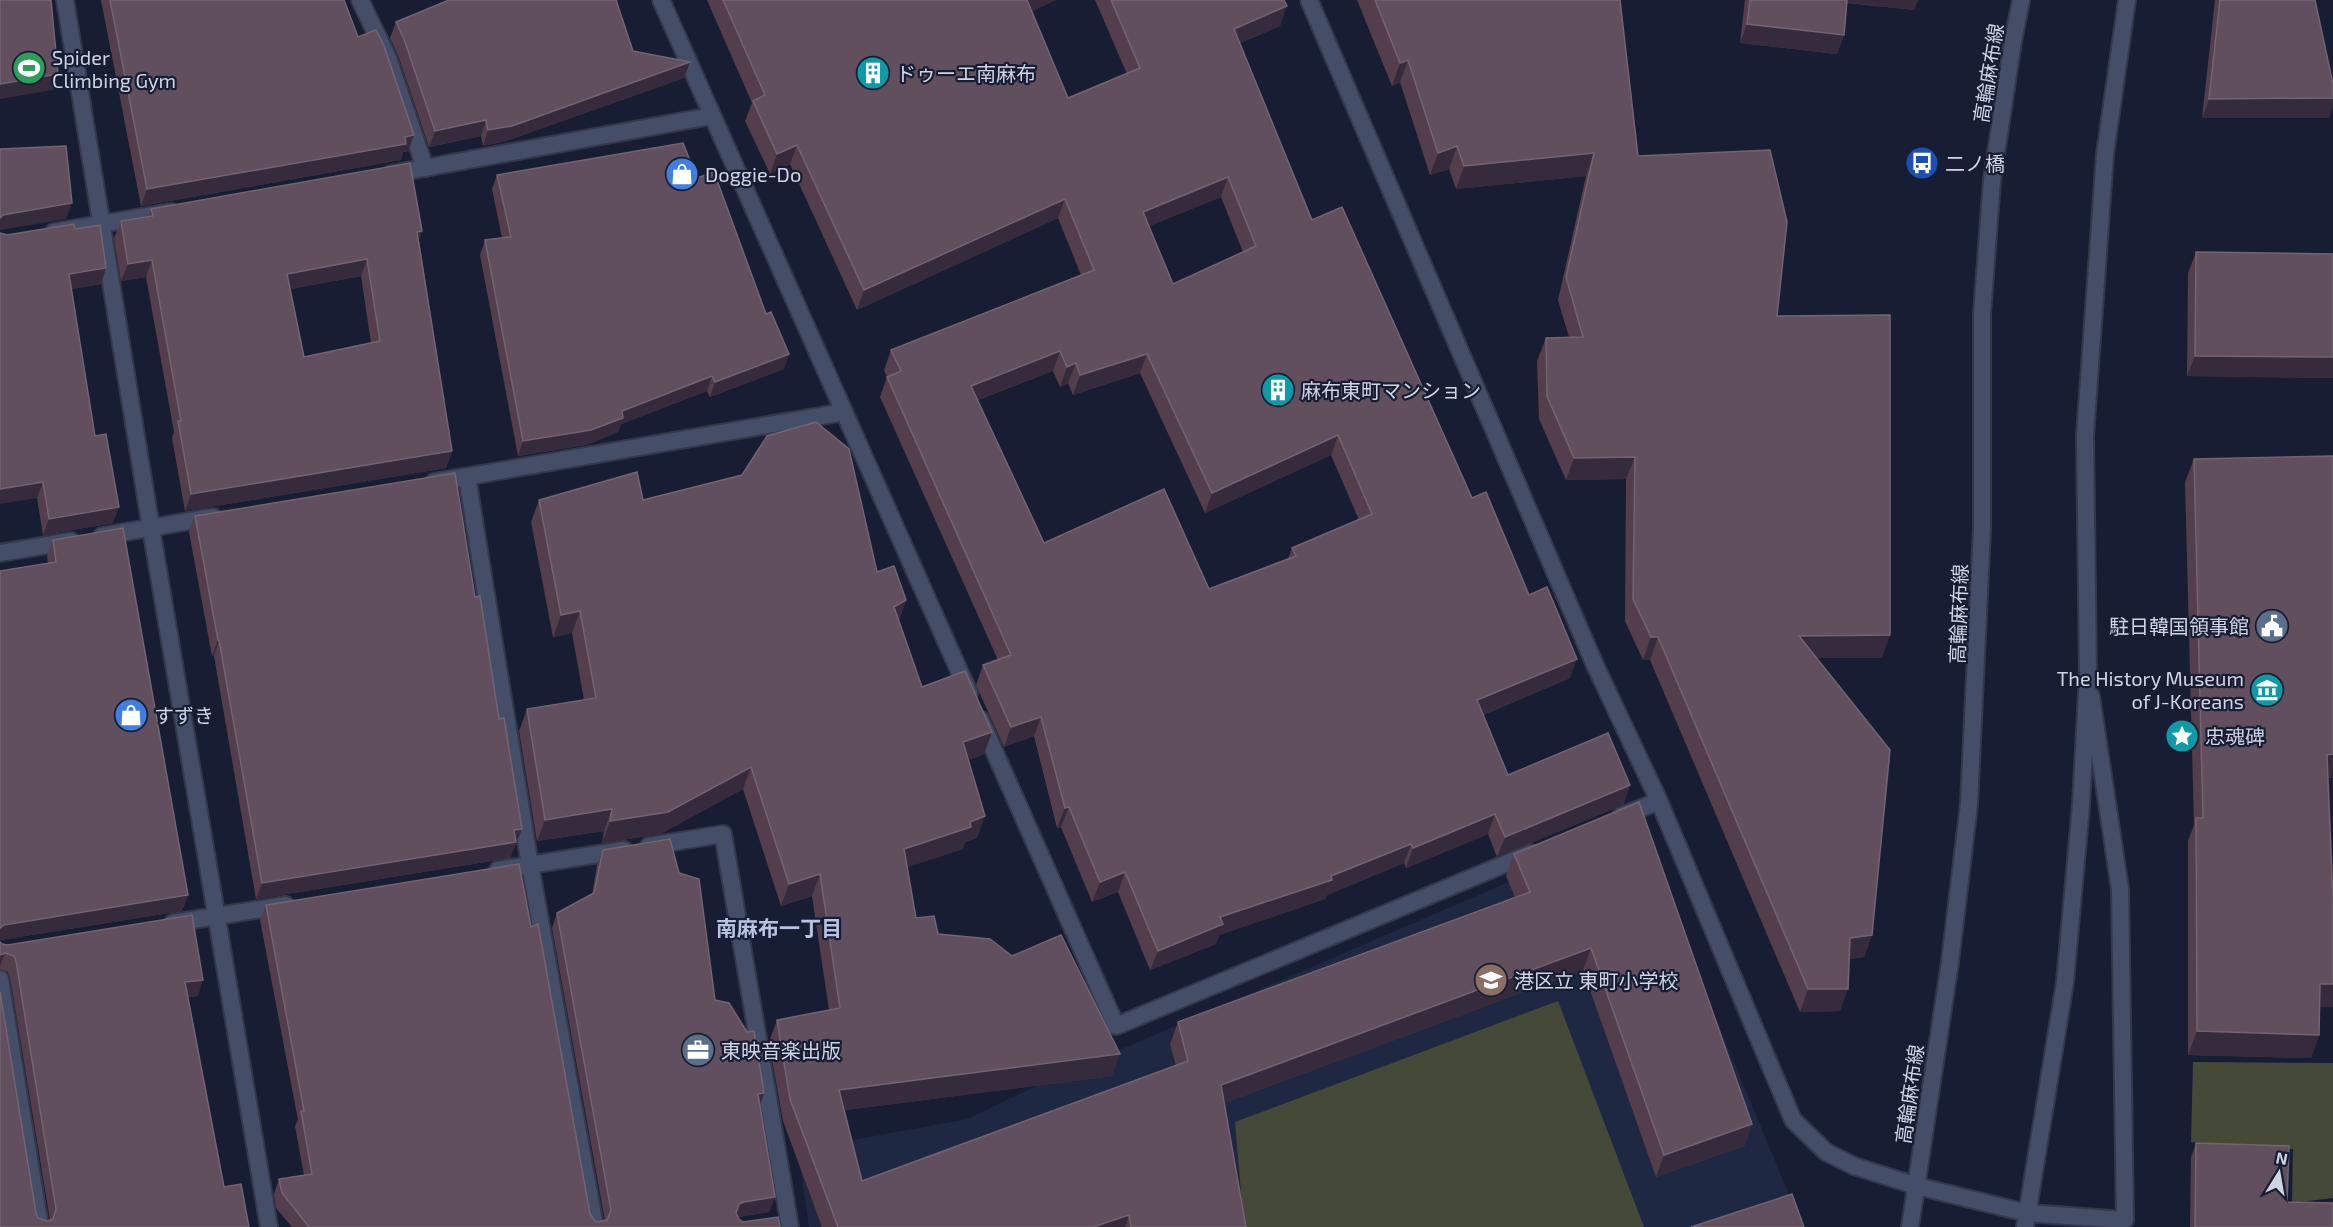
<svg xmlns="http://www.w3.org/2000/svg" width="2333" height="1227" font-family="'Exo 2','Noto Sans JP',sans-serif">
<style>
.built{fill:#1f2843}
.green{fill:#454a38}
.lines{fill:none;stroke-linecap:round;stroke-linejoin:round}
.service-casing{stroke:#35384b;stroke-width:20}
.minor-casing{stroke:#35384b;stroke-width:20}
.secondary-casing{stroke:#35384b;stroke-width:20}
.service{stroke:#454e68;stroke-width:16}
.minor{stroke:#454e68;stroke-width:16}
.secondary{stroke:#454e68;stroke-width:16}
.wall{fill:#543e4c;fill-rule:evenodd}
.shaded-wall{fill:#362b3c}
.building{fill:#614f5d;stroke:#736472;stroke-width:1.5;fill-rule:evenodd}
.labels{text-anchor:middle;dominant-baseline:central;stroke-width:4.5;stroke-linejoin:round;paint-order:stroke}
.poi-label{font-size:20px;fill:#cfd5e4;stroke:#171e34;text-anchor:start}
.street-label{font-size:20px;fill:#cfd5e4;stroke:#171e34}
.neighbourhood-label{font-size:21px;font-weight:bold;fill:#b8c3e1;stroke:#171e34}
</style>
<rect width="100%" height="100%" fill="#171e34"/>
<polygon class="built" points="1639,833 1792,1202 1720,1227 809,1227 798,1150 968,1119 1034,1087 1532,872"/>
<g class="green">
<polygon points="1558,1001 1644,1227 1244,1227 1235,1122"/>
<polygon points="2193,1062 2333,1063 2333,1198 2292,1203 2293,1149 2191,1142"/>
</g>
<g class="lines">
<g class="service-casing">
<g id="service">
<polyline points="360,0 388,58 425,168"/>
<polyline points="391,174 711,116"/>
<polyline points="54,232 171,212"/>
<polyline points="649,846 723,834 790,1227"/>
<polyline points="498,870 624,850"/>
<polyline points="173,923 286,905"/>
<polyline points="0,979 40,1227"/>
</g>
</g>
<g class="minor-casing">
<g id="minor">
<polyline points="65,0 151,528 269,1227"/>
<polyline points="661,0 969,693"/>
<polyline points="1309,0 1595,665 1659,801 1793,1120 1826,1152 1854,1166 1917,1186 2027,1213 2125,1220 2120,889 2091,696"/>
<polyline points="467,477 530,865 595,1227"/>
<polyline points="434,482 844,412"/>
<polyline points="102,536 213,517"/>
<polyline points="0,553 71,541"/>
<polyline points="980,719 1116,1026 1531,853"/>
<polyline points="1621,816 1659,801"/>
</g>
</g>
<g class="secondary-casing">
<g id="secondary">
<polyline points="1910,1227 1950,962 1969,804 1982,529 1982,314 1992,180 2013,41 2021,0"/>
<polyline points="2025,1227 2065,982 2081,805 2088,674 2085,436 2105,154 2127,0"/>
</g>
</g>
<use href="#service" class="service"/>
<use href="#minor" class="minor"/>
<use href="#secondary" class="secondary"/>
</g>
<g class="wall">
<polygon points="101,0 344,0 358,37 414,135 408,151 403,152 401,160 141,206"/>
<polygon points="618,0 617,2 633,51 690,62 684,78 506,141 483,146 481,136 429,147 398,55 390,38 396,22"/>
<path d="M 707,0 L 1056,0 L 1032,11 L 1068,98 L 1127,74 L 1095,0 L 1284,0 L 1280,26 L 1240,43 L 1312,220 L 1472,498 L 1529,595 L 1570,678 L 1483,715 L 1508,775 L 1630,785 L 1623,805 L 1497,857 L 1488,834 L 1406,868 L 1404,863 L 1327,895 L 1325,899 L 1219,935 L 1216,944 L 1150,970 L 1118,892 L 1092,902 L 1061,827 L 1057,828 L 1034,736 L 1004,747 L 976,685 L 983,665 L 998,660 L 880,397 L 887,377 L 884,370 L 891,350 L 1081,275 L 1058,218 L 857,310 L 790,164 L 770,174 L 745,121 L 752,103 ZM 1221,197 L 1243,252 L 1173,284 L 1149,226 ZM 1053,371 L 1060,387 L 1068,383 L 1073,395 L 1140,373 L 1205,513 L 1331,455 L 1359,520 L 1292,548 L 1288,559 L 1209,589 L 1044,543 L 978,400 Z"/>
<polygon points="1357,0 1620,0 1638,156 1777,316 1882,658 1817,658 1872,935 1864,957 1849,959 1840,1011 1800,1012 1650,660 1643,660 1625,621 1626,479 1566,480 1539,419 1537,361 1546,338 1569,337 1558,300 1586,176 1456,189 1449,169 1430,175 1400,82 1392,86"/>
<polygon points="1745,0 1918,0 1914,10 1847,3 1844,35 1837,54 1740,43"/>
<polygon points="2215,0 2315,0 2329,118 2202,118"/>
<polygon points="497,175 697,178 784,369 710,397 707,391 621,424 618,432 586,445 518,456 480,255 485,240 502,238 492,189"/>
<path d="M 151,209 L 422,231 L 419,240 L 452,451 L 446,468 L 185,511 L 172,438 L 174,432 L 146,277 L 121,281 L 114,238 L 121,221 L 148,217 ZM 361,276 L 371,343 L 304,357 L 290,289 Z"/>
<polygon points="75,229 106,268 101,284 71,289 95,436 113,523 43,535 37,498 7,235"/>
<polygon points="2196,252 2333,378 2187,376 2188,273"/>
<polygon points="2194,459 2328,778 2319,1035 2311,1058 2188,1055 2188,841 2194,825 2185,482"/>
<polygon points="539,500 643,500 877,572 906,600 899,620 922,687 992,732 984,754 968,760 977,838 965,842 963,849 907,867 916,918 938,934 1112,1076 845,1110 862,1181 1176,1066 1170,1044 1178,1022 1515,897 1506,876 1514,854 1752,1124 1744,1146 1656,1177 1583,970 1224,1103 1246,1227 822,1227 783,1121 769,1042 777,1020 829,1010 812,896 781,906 743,789 660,834 602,843 604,831 537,841 519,731 527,709 584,700 572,633 553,637 531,522"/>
<polygon points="195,516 475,597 522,829 510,858 256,899 214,656 212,656 189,532"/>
<polygon points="53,540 188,895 182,911 0,940 0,571 48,563 47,556"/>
<polygon points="603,850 679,873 715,1000 760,1106 775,1197 769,1212 738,1217 739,1219 743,1222 780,1227 292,1227 276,1208 274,1194 279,1179 304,1175 295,1126 298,1120 260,920 266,905 531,927 590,1214 596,1222 605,1221 552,928 557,913 592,895 597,865"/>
<polygon points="0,942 2,944 198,996 188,997 224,1187 249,1227 0,1227 36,1213 38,1218 47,1221 50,1220 10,977 8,972 0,969"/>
<polygon points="2196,1143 2287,1202 2333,1227 2190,1227 2191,1157"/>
</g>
<g class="shaded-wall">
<polygon points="1025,0 1056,0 1019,17"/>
<polygon points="1843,0 1918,0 1914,10 1842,2"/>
<polygon points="1287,6 1280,26 1227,48 1234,29"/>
<polygon points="1747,24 1844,35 1837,54 1740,43"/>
<polygon points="1408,60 1400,82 1392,86 1400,63"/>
<polygon points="690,62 684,78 506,141 483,146 488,130"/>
<polygon points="58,74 53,90 0,99 0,84"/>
<polygon points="2333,98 2333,107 2329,118 2202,118 2209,99"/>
<polygon points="486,120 481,136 429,147 435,131"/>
<polygon points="414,135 408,151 403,152 401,160 141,206 147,189"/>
<polygon points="797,145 790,164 770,174 777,154"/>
<polygon points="1457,146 1449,169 1430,175 1438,153"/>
<polygon points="1594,153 1586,176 1456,189 1464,166"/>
<polygon points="1228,177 1221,197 1136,231 1143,212"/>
<polygon points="1065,199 1058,218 857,310 864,290"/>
<polygon points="72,203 66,219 0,230 0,218 3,215"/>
<polygon points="422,231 416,248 417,232"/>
<polygon points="367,259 361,276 281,291 287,274"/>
<polygon points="152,260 146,277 121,281 128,264"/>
<polygon points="106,268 101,284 63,290 69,274"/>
<polygon points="1060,351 1053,371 964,405 971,386"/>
<polygon points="789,354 784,369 710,397 715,382"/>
<polygon points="1147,354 1140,373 1073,395 1080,375"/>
<polygon points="2195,356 2333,357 2333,378 2187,376"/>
<polygon points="1076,363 1068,383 1060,387 1067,367"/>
<polygon points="712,376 707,391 621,424 618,432 586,445 518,456 523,441 622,411"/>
<polygon points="1338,435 1331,455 1205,513 1212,493"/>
<polygon points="452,451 446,468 185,511 191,494"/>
<polygon points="1635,457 1626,479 1566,480 1574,458"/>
<polygon points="43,482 37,498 0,504 0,489"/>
<polygon points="119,507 113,523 43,535 49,519"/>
<polygon points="906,600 898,622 894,607"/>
<polygon points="580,611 572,633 553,637 561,615"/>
<polygon points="1890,635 1882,658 1791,658 1799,636"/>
<polygon points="1651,637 1658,637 1650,660 1643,660"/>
<polygon points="218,640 219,640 214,656 212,656"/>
<polygon points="1577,659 1570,678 1470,720 1477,700"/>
<polygon points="1041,717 1034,736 1004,747 1011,727"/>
<polygon points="992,732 984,754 955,764 963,742"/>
<polygon points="2333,754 2333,778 2319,778 2327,755"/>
<polygon points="751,767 743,789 660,834 602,843 610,821"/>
<polygon points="1630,785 1623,805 1497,857 1505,837"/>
<polygon points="1069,807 1061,827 1057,828 1065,808"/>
<polygon points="612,809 604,831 537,841 545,820"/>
<polygon points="1495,814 1488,834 1406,868 1413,848"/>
<polygon points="985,816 977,838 965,842 963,849 896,871 904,849"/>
<polygon points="522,829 510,858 256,899 262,883"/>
<polygon points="1411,844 1404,863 1327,895 1325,899 1219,935 1216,944 1150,970 1158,951 1220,917 1331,876"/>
<polygon points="1125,872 1118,892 1092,902 1100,882"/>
<polygon points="820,874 812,896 781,906 789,884"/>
<polygon points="188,895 182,911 0,940 0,928 4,925"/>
<polygon points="1872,935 1864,957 1842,960 1850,938"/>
<polygon points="1591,948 1583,970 1213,1107 1221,1085"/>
<polygon points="5,953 0,966 0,955"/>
<polygon points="203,980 198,996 179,998 185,982"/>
<polygon points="2320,984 2333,984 2333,1007 2312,1007"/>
<polygon points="1808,989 1848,989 1840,1011 1800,1012"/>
<polygon points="2197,1031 2319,1035 2311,1058 2188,1055"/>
<polygon points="1120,1054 1112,1076 831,1112 839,1090"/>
<polygon points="764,1093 759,1108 758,1094"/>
<polygon points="1752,1124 1744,1146 1656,1177 1664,1155"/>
<polygon points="775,1197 769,1212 739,1217 734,1219 739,1204 744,1202"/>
<polygon points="1129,1215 1125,1227 1093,1227"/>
</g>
<g class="building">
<polygon points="0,0 51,0 58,74 0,84"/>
<polygon points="110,0 344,0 358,37 376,30 384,46 414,135 405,137 406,144 147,189"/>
<polygon points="449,0 616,0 633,51 690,62 512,126 488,130 486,120 435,131 404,39 396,22"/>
<path d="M 723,0 L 1027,0 L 1068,98 L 1140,68 L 1111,0 L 1284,0 L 1287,6 L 1234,29 L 1312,220 L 1342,207 L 1472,498 L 1486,492 L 1529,595 L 1547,587 L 1577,659 L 1477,700 L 1508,775 L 1608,733 L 1630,785 L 1505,837 L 1495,814 L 1413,848 L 1411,844 L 1331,876 L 1332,880 L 1220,917 L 1223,924 L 1158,951 L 1125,872 L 1100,882 L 1069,807 L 1065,808 L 1041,717 L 1011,727 L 983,665 L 1011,655 L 887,377 L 901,371 L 891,350 L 1094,270 L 1065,199 L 864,290 L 797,145 L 777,154 L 753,101 L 765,95 ZM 1228,177 L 1256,246 L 1173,284 L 1143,212 ZM 1060,351 L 1067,367 L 1076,363 L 1080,375 L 1147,354 L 1212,493 L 1338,435 L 1372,514 L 1292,548 L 1296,556 L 1209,589 L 1164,489 L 1044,543 L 971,386 Z"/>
<polygon points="1375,0 1620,0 1638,156 1770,150 1787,222 1777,316 1890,315 1890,635 1799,636 1890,750 1872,935 1850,938 1848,989 1808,989 1658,637 1651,637 1633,599 1635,457 1574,458 1547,396 1546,338 1583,337 1566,277 1594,153 1464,166 1457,146 1438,153 1408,60 1400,63"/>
<polygon points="1750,0 1847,0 1844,35 1747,24"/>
<polygon points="2220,0 2315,0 2333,84 2333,98 2209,99"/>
<polygon points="683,143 697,178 714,172 766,314 771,312 789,354 715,382 712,376 622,411 623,418 591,430 523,441 485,240 511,237 497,175"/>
<polygon points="66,146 72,203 3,215 0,218 0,149"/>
<path d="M 410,163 L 422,231 L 417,232 L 452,451 L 191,494 L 178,421 L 181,421 L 152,260 L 128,264 L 121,221 L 153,216 L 151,209 ZM 367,259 L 380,341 L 304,357 L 287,274 Z"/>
<polygon points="74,224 75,229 100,225 106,268 69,274 95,436 106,434 119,507 49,519 43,482 0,489 0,233 7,235"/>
<polygon points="2196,252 2333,254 2333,357 2195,356"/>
<polygon points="816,422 849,449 877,572 894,566 906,600 894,607 922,687 965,671 992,732 963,742 985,816 970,822 971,827 904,849 916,918 934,916 938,934 990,939 1012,956 1061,935 1120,1054 839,1090 862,1181 1188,1061 1178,1022 1530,892 1514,854 1639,802 1752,1124 1664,1155 1591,948 1221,1085 1246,1227 1131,1227 1129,1215 1093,1227 838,1227 790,1099 777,1020 840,1008 820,874 789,884 751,767 668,812 610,821 612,809 545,820 527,709 596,698 580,611 561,615 539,500 637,472 643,500 742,475 767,436"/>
<polygon points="2333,456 2333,754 2327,755 2333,899 2333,984 2320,984 2319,1035 2197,1031 2196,818 2203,818 2194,459"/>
<polygon points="455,473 475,597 480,596 499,719 504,718 522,829 514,830 516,842 262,883 219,640 218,640 195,516"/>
<polygon points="123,528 188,895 4,925 0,928 0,571 56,562 53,540"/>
<polygon points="670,839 679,873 699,879 715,1000 729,1003 747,1032 754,1031 764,1093 758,1094 775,1197 744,1202 739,1204 736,1213 739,1219 743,1222 778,1217 780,1227 309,1227 282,1193 279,1179 312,1174 301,1111 304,1111 266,905 519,864 531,927 538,924 590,1214 596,1222 607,1220 611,1210 557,913 594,893 603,850"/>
<polygon points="192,915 203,980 185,982 224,1187 241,1184 249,1227 0,1227 0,992 36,1213 38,1218 47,1221 53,1219 56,1209 16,961 14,956 5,953 0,955 0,942 2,944 8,945"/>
<polygon points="2196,1143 2289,1146 2287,1202 2333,1203 2333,1227 2195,1227"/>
<polygon points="1792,1194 1804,1227 1691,1227"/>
</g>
<defs>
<g id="stadium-disc" transform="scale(1.725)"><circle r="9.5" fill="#2e9e5b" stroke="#171e34"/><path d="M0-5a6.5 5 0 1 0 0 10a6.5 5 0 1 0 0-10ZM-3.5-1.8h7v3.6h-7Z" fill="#fff"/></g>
<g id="building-disc" transform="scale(1.725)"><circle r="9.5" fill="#0f9aa8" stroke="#171e34"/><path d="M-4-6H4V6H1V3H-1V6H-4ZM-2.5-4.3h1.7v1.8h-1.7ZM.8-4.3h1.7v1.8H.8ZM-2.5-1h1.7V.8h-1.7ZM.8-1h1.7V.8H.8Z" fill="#fff"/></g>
<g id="bus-disc" transform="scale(1.725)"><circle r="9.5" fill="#1a4fb4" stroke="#171e34"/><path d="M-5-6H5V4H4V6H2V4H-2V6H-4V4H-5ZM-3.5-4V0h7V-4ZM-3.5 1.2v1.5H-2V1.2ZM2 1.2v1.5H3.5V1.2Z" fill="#fff"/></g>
<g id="shop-disc" transform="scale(1.725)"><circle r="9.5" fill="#3f7fe0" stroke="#171e34"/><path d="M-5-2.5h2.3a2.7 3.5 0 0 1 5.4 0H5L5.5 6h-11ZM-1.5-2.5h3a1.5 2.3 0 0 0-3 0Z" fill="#fff"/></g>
<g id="civic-disc" transform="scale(1.725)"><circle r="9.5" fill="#5c6f8a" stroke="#171e34"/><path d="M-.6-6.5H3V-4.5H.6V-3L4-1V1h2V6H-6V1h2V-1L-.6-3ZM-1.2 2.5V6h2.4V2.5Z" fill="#fff"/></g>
<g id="museum-disc" transform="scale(1.725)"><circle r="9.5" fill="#0f9aa8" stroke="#171e34"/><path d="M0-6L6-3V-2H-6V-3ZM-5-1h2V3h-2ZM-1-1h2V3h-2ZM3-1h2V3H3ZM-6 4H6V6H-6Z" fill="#fff"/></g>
<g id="sight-disc" transform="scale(1.725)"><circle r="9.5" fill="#0f9aa8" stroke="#171e34"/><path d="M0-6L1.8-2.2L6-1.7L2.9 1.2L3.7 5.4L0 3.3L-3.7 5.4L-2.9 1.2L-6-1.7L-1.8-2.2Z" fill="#fff"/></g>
<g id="school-disc" transform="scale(1.725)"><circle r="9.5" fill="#8d6e63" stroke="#171e34"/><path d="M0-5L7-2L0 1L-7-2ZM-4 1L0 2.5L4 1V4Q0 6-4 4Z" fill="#fff"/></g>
<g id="office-disc" transform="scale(1.725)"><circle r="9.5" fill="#5c6f8a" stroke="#171e34"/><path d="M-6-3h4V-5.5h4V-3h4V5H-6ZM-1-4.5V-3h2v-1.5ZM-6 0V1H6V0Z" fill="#fff"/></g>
</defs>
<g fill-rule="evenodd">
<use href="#stadium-disc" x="29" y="68"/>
<use href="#building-disc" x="873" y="73"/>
<use href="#bus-disc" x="1922" y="163"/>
<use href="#shop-disc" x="682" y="174"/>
<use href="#building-disc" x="1278" y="390"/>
<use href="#civic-disc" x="2272" y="626"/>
<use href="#museum-disc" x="2267" y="690"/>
<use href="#shop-disc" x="131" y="715"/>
<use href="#sight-disc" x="2182" y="736"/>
<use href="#school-disc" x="1491" y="980"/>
<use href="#office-disc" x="698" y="1050"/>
</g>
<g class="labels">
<g class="poi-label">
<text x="52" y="57">Spider<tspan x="52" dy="23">Climbing Gym</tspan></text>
<text x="896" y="73">ドゥーエ南麻布</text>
<text x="1945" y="163">二ノ橋</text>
<text x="705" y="174">Doggie-Do</text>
<text x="1301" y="390">麻布東町マンション</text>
<text x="2249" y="626" text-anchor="end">駐日韓国領事館</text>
<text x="2244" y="678" text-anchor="end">The History Museum<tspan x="2244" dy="23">of J-Koreans</tspan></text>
<text x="154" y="715">すずき</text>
<text x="2205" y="736">忠魂碑</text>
<text x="1514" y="980">港区立 東町小学校</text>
<text x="721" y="1050">東映音楽出版</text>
</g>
<g class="street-label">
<text transform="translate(1988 73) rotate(-81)">高輪麻布線</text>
<text transform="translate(1958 614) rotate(-88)">高輪麻布線</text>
<text transform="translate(1909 1094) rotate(-82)">高輪麻布線</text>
</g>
<g class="neighbourhood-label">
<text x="779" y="927">南麻布一丁目</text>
</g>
</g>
<g transform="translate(2279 1173) rotate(11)" stroke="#171e34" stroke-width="4.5" paint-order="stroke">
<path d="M0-4.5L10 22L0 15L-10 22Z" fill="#cfd5e4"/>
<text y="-9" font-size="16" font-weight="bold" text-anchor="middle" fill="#cfd5e4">N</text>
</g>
</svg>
